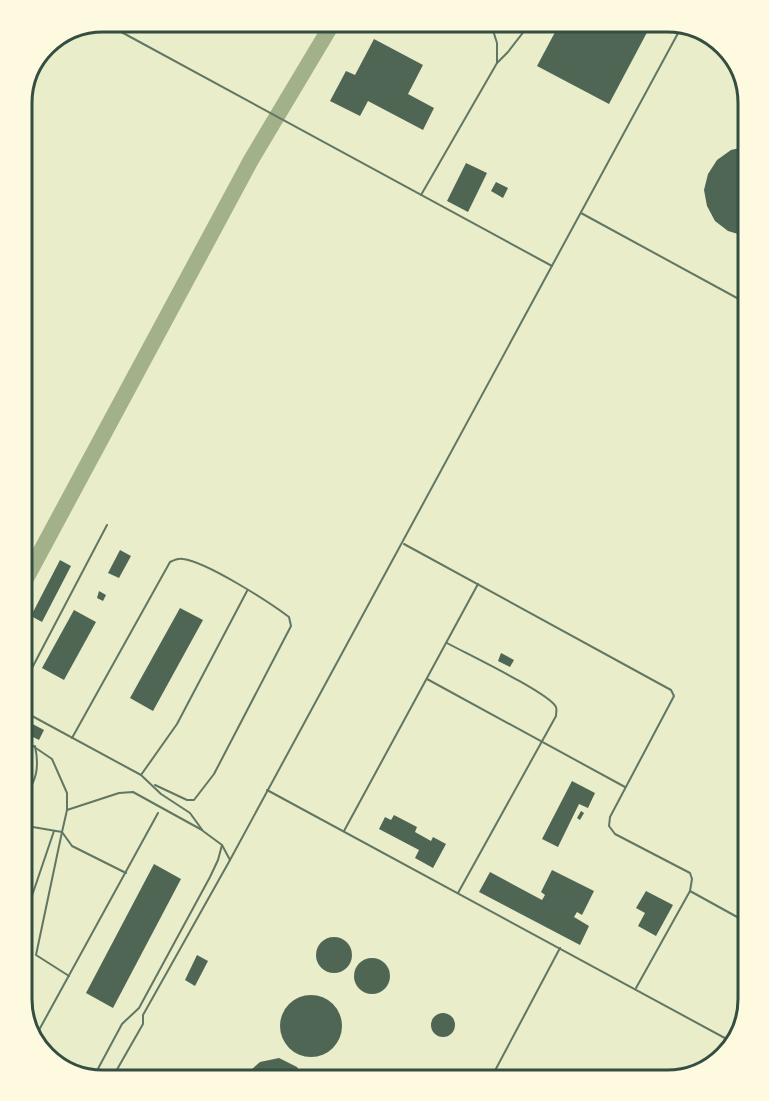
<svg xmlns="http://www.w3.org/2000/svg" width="769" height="1101" font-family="'Crimson Pro',serif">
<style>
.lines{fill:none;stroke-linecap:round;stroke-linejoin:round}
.river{stroke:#a3b18a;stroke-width:16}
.building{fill:#4f6655}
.service{stroke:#617663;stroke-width:2}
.rim{fill:none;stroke:#344e41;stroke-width:3}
</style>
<rect width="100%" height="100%" fill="#e9edc9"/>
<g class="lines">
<polyline class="river" points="21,588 251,160 331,26 336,21"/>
</g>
<g class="building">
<polygon points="561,21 652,23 609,104 537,66"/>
<polygon points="374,39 423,65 408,94 434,108 423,130 368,101 360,116 330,101 346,71 355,75"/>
<polygon points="748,146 748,237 728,231 715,221 707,206 704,190 708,174 717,160 731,150"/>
<polygon points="466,163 487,173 468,212 447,201"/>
<polygon points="496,182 508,188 503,198 491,191"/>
<polygon points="120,550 131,556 119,578 108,573"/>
<polygon points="60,560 71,566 42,622 31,616"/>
<polygon points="99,591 106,595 103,601 97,598"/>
<polygon points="180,608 203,620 153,711 130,698"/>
<polygon points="74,610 96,622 64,680 42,668"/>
<polygon points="501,653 514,660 510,667 498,661"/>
<polygon points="21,661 26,664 21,675"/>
<polygon points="23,719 44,730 39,740 21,731"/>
<polygon points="572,781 595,793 588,808 579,804 558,847 542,839"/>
<polygon points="581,811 584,813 580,820 577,818"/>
<polygon points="394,815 417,827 415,832 431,841 433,837 446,844 433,868 415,858 419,850 379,829 385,817 391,820"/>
<polygon points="154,864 181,879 113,1008 86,993"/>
<polygon points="552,870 594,891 582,915 577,912 574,917 589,926 580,945 479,892 490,872 542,900 545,895 541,892"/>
<polygon points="646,891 673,905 656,936 638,926 645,913 636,908"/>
<circle cx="334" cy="955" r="18"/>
<polygon points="197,955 208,961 195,986 185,980"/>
<circle cx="372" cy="976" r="18"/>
<circle cx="311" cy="1026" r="31"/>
<circle cx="443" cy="1025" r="12"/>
<polygon points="279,1058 297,1067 305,1080 246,1080 251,1070 260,1062"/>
</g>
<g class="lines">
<g class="service">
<polyline points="101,21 552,266"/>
<polyline points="490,21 497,43 497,63"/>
<polyline points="421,195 497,63 508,52 532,21"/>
<polyline points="581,213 748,304"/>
<polyline points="404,544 671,690 674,696 610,817 609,826 615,834 690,873 692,879 690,891 748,923"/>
<path d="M 447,643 C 465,653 549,693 556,707 C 557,710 556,713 556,716 L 458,893"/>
<polyline points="427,679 625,787"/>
<polyline points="21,689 107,525"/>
<polyline points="21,710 141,775 161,794 190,813 203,831 222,845 230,860 683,24"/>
<polyline points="21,738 52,759 67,793 67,810 62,832 72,846 126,873"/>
<path d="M 72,738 L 170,562 C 174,560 179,558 183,559 C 207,562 269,602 289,617 L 291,626 L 214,774 L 194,800 L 187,800 L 155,785"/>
<polyline points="141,775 177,724 247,591"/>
<polyline points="267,790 734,1043"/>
<path d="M 21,807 C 33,783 41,774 35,746"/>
<polyline points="67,810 119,793 133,792 202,830"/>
<polyline points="21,825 62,832 36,955 69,976"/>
<polyline points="344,831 478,584"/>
<polyline points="21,928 54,831"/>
<polyline points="636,988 690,891"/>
<polyline points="33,1041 158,813"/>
<polyline points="113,1076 120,1080"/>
<polyline points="93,1078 122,1024 139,1008 210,877 218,860 222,845"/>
<polyline points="111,1080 143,1024 143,1015 230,860"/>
<polyline points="490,1080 560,948"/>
</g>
</g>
<path d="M0 0H769V1101H0ZM103 32H667A71 71 0 0 1 738 103V999A71 71 0 0 1 667 1070H103A71 71 0 0 1 32 999V103A71 71 0 0 1 103 32Z" fill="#fefae0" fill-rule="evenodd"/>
<path class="rim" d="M103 32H667A71 71 0 0 1 738 103V999A71 71 0 0 1 667 1070H103A71 71 0 0 1 32 999V103A71 71 0 0 1 103 32Z"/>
</svg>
